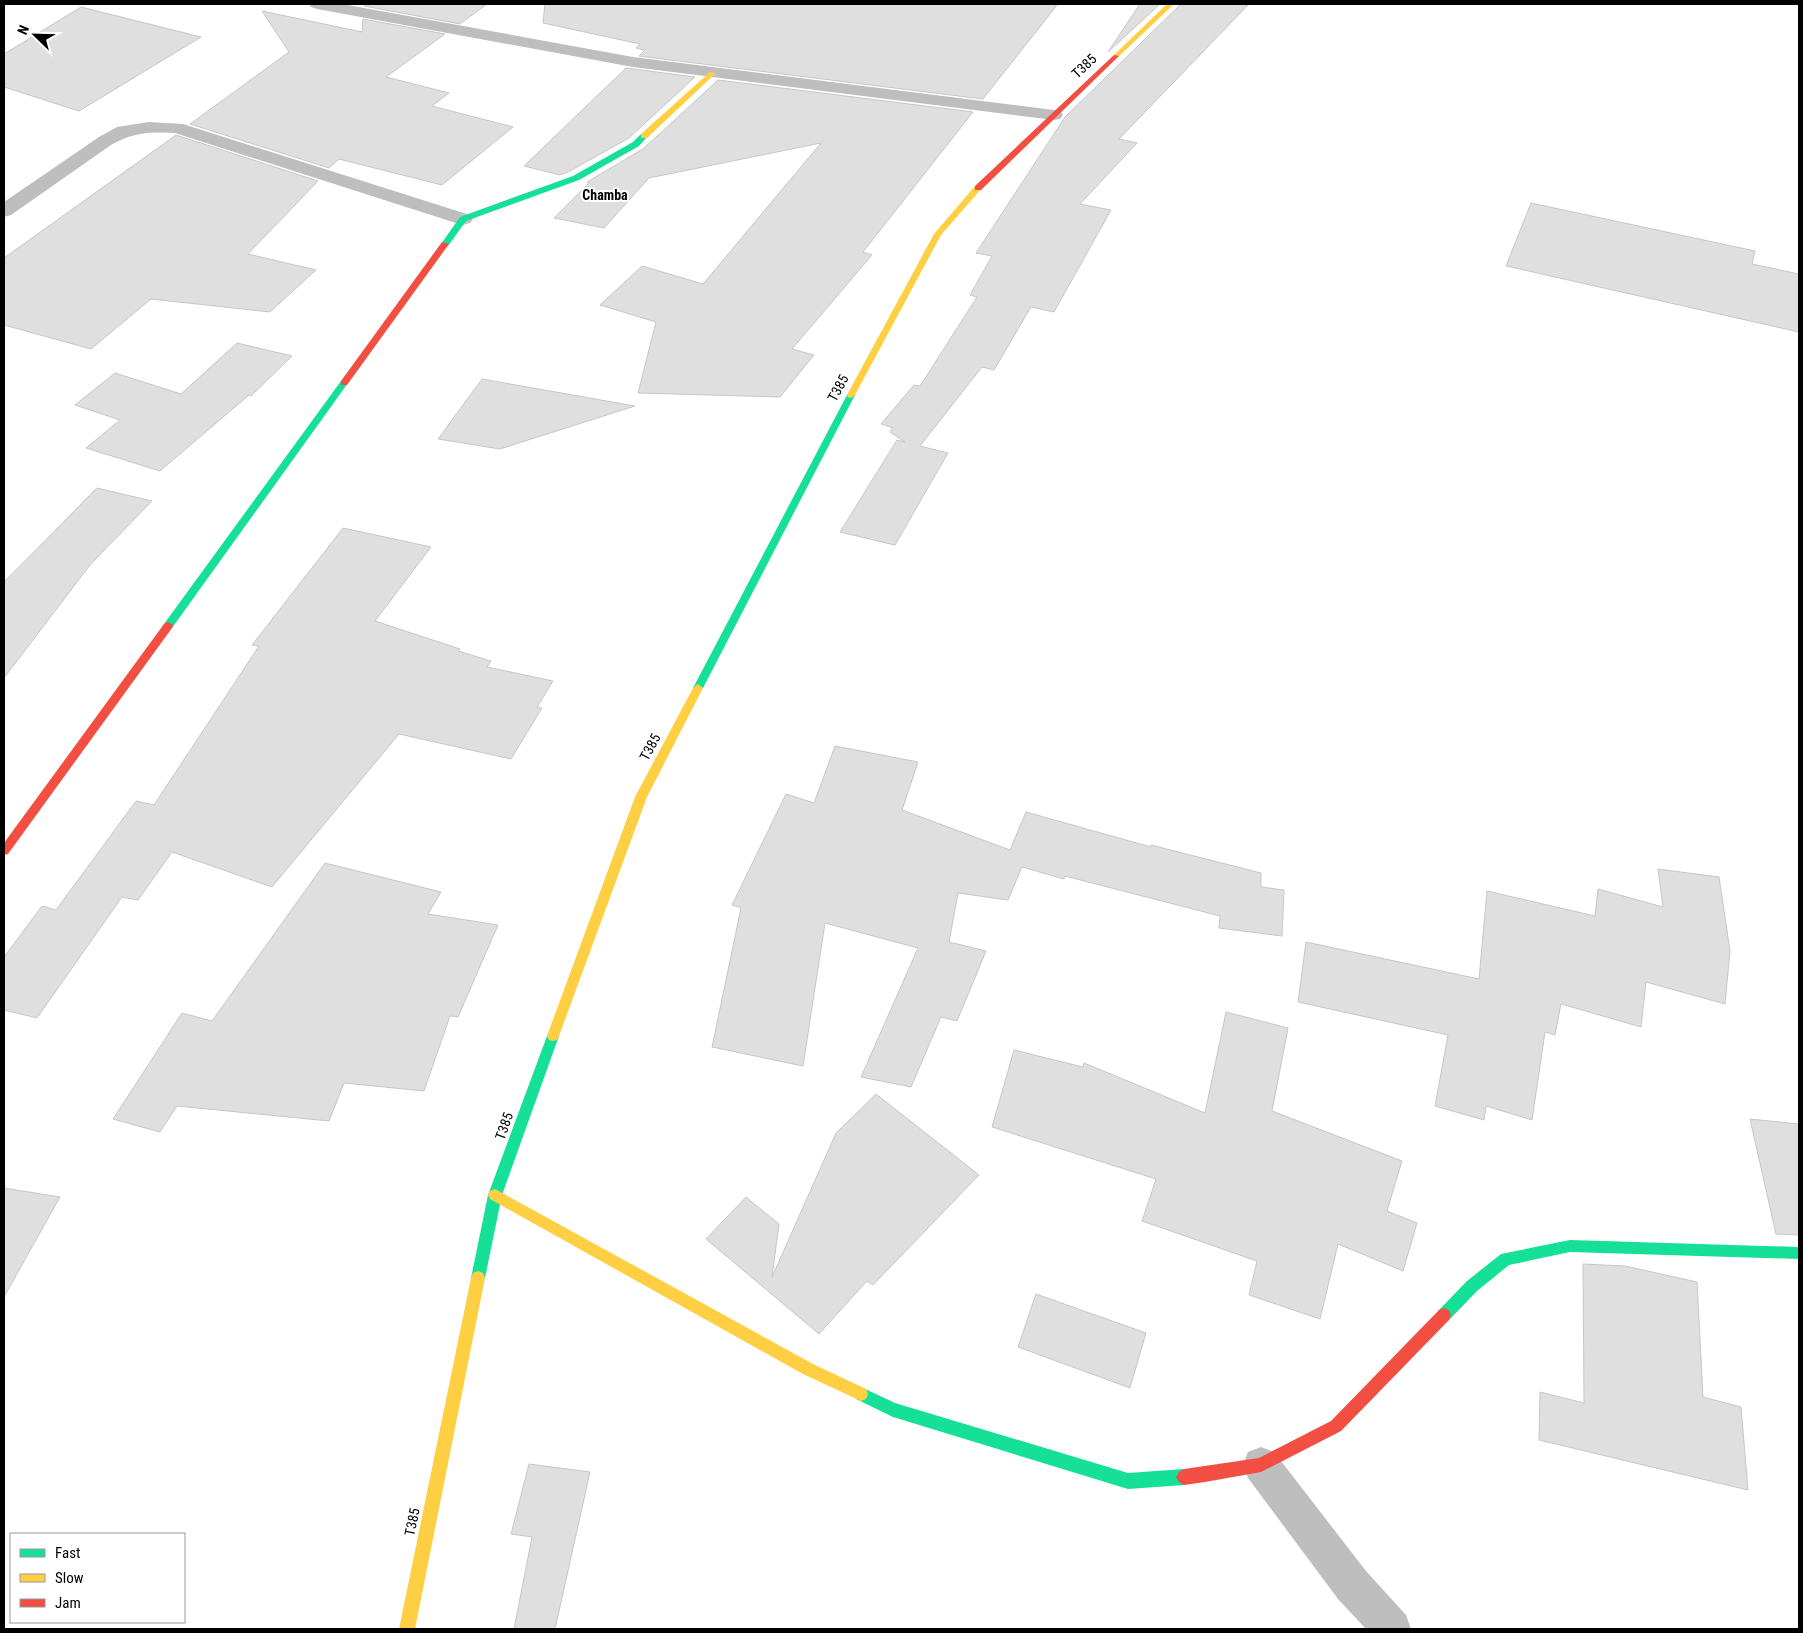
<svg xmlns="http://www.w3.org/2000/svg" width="1803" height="1633" font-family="'Roboto Condensed',sans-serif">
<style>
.building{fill:#dfdfdf;stroke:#c7c7c7}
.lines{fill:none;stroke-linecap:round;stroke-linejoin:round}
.street{fill:#bebebe;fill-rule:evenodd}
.fast{fill:#16e098;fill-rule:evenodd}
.slow{fill:#ffcf43;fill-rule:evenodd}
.jam{fill:#f24e42;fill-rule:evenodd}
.labels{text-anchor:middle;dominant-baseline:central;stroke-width:4;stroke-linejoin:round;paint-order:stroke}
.street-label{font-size:14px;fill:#000;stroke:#fff}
.far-quarter-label{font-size:14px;font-weight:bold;fill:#000;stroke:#fff}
</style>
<rect width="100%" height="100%" fill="#fff"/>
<g class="building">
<polygon points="364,4 487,4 460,24 364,6"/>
<polygon points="545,4 1058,4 983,99 639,56 645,50 636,48 640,44 543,23"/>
<polygon points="1140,4 1160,4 1108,52"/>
<polygon points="1181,4 1249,4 1119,139 1137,143 1080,204 1111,210 1054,312 1031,307 994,370 982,367 920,446 948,453 895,545 840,532 897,440 905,442 890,432 893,428 881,424 914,385 920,386 977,297 970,295 992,256 976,253 1065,117"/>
<polygon points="81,7 201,37 79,111 4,87 4,54"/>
<polygon points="262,11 362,32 363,19 445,34 386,77 449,93 432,106 513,127 442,185 339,159 329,168 190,124 289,52"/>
<polygon points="626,68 695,77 629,138 568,172 560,175 524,166"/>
<polygon points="718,80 973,112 863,252 872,255 792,349 814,355 780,397 638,393 656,322 600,305 642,266 703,284 821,143 649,178 604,228 554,218 589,183 587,182 643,149"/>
<polygon points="176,135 318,181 248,254 316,270 270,312 151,299 91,349 4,325 4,258"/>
<polygon points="1531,203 1755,251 1752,264 1799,274 1799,332 1506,266"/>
<polygon points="237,343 292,356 251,396 249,395 160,471 86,448 120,420 75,405 115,373 181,394"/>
<polygon points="482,379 635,406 500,449 438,439"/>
<polygon points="97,488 152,501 90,565 4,678 4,582"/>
<polygon points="343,528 431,547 375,621 460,649 458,651 491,661 487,667 553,681 537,707 542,708 511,759 399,734 272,887 172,852 138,900 122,897 37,1018 4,1010 4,957 42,906 56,910 136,801 154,805 259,646 252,645"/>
<polygon points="835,746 918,762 902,810 1010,850 1026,812 1151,847 1151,845 1261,873 1261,887 1284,890 1282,936 1219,928 1220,916 1065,876 1064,879 1022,867 1008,900 958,893 949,942 986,951 957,1021 941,1017 911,1087 861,1077 918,948 825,923 803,1066 712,1047 741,908 732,905 786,794 814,803"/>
<polygon points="325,863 441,892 428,914 498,925 458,1017 450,1016 424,1091 344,1083 329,1121 177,1106 160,1132 113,1119 182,1013 212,1021"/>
<polygon points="1658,869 1719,877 1730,951 1725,1004 1646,982 1641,1027 1561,1004 1555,1035 1545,1032 1532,1120 1486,1106 1484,1120 1435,1106 1448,1035 1298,1002 1306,942 1479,979 1487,891 1595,916 1598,889 1663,907"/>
<polygon points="1226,1012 1288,1028 1272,1111 1402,1161 1387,1211 1417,1223 1403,1271 1338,1244 1320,1319 1249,1295 1257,1261 1142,1221 1156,1179 992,1127 1014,1050 1083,1067 1084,1063 1205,1113"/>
<polygon points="876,1094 979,1175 873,1285 867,1281 819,1334 706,1239 746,1197 779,1224 772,1277 836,1133"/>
<polygon points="1750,1119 1799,1124 1799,1235 1776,1234"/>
<polygon points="4,1188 60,1197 4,1297"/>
<polygon points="1583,1264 1625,1266 1697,1282 1703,1397 1741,1407 1748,1490 1539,1440 1540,1392 1584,1403"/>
<polygon points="1036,1294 1146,1333 1130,1388 1018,1347"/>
<polygon points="529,1464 590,1472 555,1629 514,1629 532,1537 511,1534"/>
</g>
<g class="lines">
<g class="street">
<polygon points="309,4 342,4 633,57 1054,110 1060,111 1063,115 1060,119 1054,120 633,67 317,9 311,7"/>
<path d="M 149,122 L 183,124 L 470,215 L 473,219 L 470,223 L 463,225 L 456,223 L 175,133 C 150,132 134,132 111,145 L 11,215 L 4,217 L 4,202 L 99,137 L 117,127 Z"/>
<polygon points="1261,1447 1274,1452 1366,1571 1406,1615 1411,1629 1366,1629 1338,1599 1248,1478 1243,1465 1248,1452"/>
</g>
<g class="fast">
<polygon points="641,134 648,136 639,146 579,180 466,221 448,246 441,244 460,217 573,176 633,142"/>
<polygon points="344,380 348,383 172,628 164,628 163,626 164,624 341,381"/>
<polygon points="851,392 855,395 703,688 698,692 694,691 693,688 847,395"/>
<polygon points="553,1031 557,1032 559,1036 502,1195 485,1278 483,1283 478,1285 473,1283 471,1278 488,1195 547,1036 549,1032"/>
<polygon points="1570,1240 1799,1247 1799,1259 1570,1252 1509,1265 1477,1291 1449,1320 1444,1322 1439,1320 1437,1315 1439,1310 1467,1281 1501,1254"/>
<polygon points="861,1387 895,1403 1128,1473 1184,1469 1189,1472 1192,1477 1189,1482 1184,1485 1128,1489 893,1417 856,1399 854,1394 856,1389"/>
</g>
<g class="slow">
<polygon points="1167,4 1174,4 1118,57 1114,57 1114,55"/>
<polygon points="710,72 716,73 647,138 641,138 641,134"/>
<polygon points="975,186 982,188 941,235 855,395 851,398 848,397 847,395 934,234"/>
<polygon points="698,684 703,688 647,797 559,1036 557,1040 553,1041 549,1040 547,1036 635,797 693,688"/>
<polygon points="495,1189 813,1364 866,1389 868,1394 866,1399 861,1401 803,1374 490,1199 488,1195 490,1191"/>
<polygon points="478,1271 483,1273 485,1278 415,1629 399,1629 471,1278 473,1273"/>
</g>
<g class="jam">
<polygon points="1114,55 1119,56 981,190 975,190 975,186"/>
<polygon points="442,242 449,244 347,385 341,385 341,381"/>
<polygon points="168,622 172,624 173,626 172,628 8,854 4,855 4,843 164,624"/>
<polygon points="1444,1308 1449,1310 1451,1315 1449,1320 1341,1431 1261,1472 1205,1482 1184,1485 1179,1482 1176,1477 1179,1472 1184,1469 1259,1458 1331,1421 1439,1310"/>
</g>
</g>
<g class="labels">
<g class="street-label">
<text transform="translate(1084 66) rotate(-43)">T385</text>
<text transform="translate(838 388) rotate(-62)">T385</text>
<text transform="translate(650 747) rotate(-62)">T385</text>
<text transform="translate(504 1126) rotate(-70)">T385</text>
<text transform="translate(412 1522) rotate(-78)">T385</text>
</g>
<g class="far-quarter-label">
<text x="605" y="195">Chamba</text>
</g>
</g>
<rect width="1803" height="1633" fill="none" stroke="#000000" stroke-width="10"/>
<rect x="10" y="1533" width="175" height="90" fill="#ffffff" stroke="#999999"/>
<rect x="20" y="1549" width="25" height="8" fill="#16e098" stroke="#999999"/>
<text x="55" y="1558" font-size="15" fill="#000000">Fast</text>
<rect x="20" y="1574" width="25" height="8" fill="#ffcf43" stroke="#999999"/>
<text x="55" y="1583" font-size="15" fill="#000000">Slow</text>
<rect x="20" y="1599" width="25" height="8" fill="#f24e42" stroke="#999999"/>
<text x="55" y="1608" font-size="15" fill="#000000">Jam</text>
<g transform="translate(35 35) rotate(293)" stroke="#ffffff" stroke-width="4" paint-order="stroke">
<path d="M0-4L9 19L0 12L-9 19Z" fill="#000000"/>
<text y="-8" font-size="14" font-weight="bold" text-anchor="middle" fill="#000000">N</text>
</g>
</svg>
